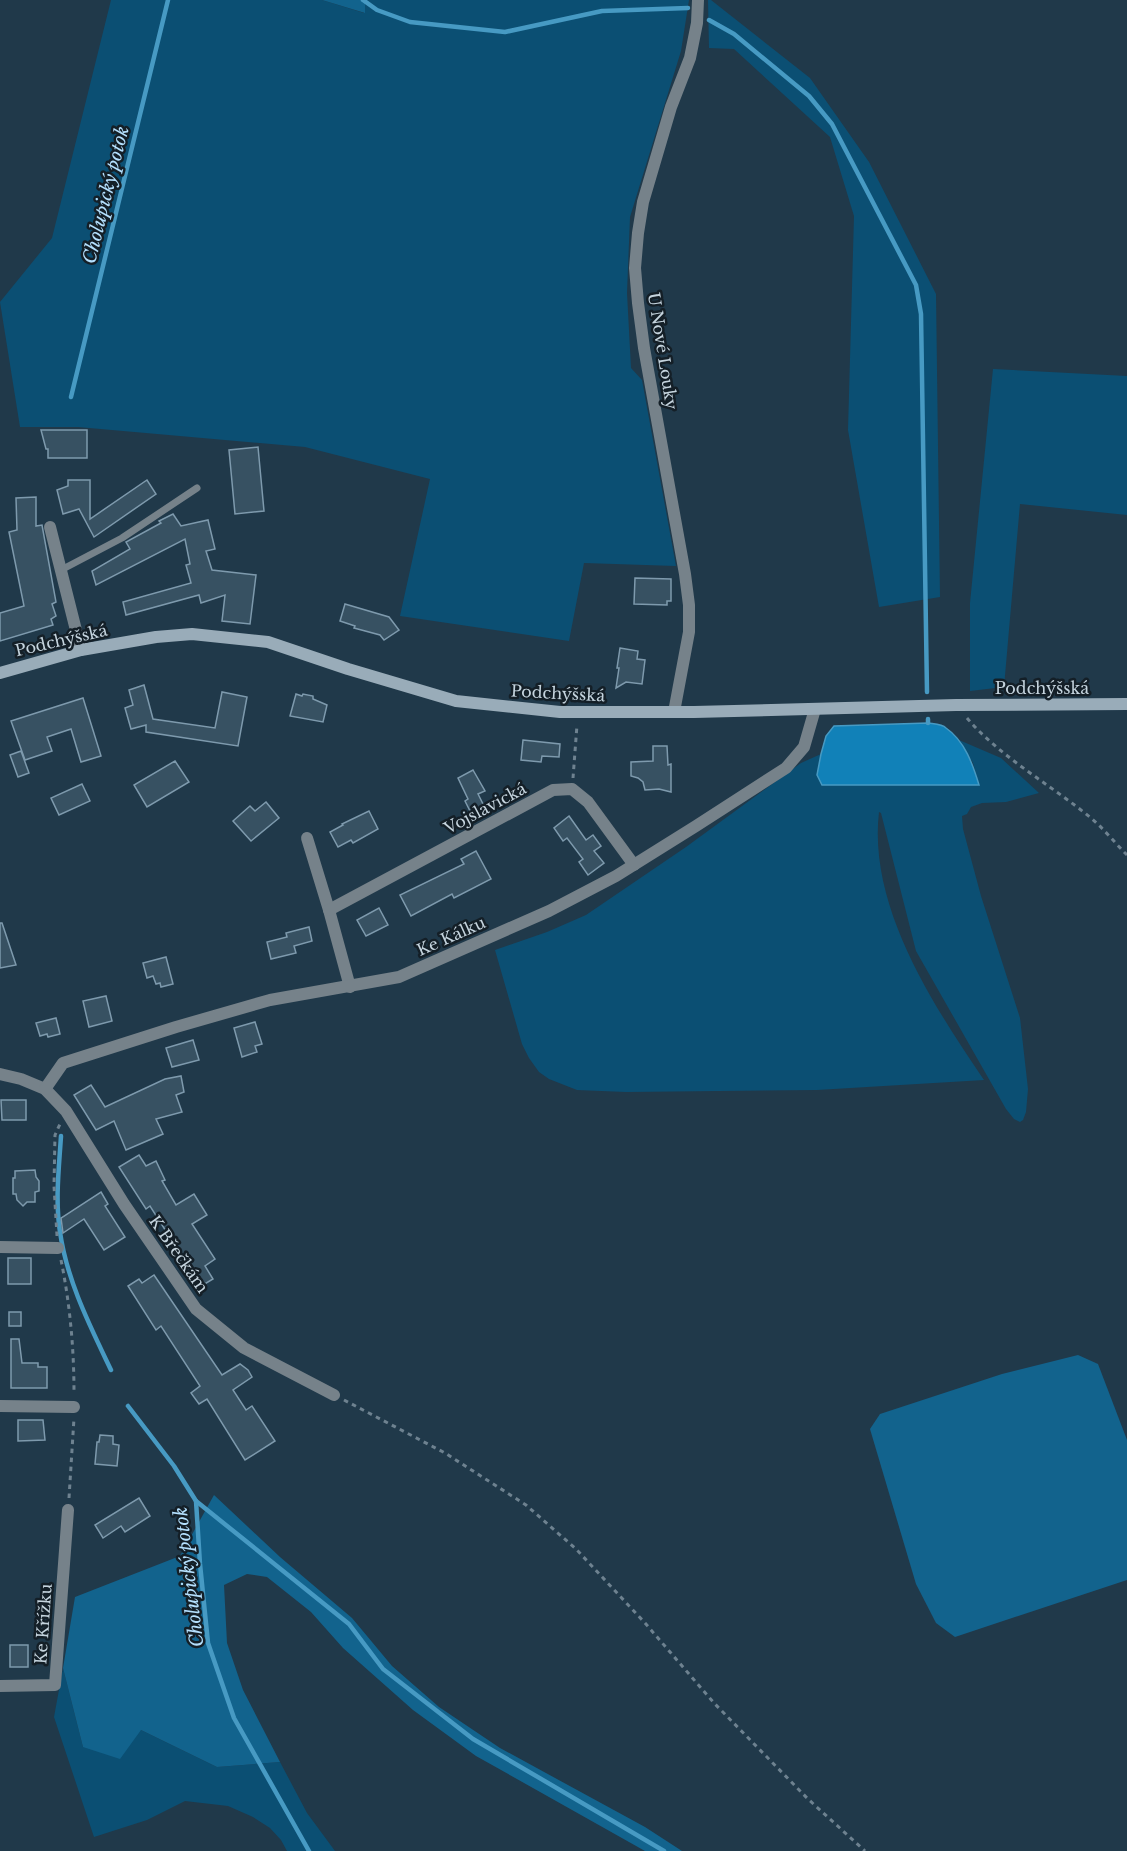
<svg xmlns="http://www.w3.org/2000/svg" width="1127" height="1851" font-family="'Libre Baskerville',serif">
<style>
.green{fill:#0b4f73}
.forest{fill:#12638d}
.water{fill:#1181b8;stroke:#479ac3;stroke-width:1.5}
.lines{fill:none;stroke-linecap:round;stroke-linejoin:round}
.stream{stroke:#479ac3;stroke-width:4.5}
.building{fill:#375162;stroke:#7e9aad;stroke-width:1.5}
.path{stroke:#6e8290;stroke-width:3;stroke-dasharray:4.5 4.5;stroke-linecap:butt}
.lane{stroke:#76828a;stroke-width:7}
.street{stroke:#76828a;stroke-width:12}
.secondary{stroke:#99acb9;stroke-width:12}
.labels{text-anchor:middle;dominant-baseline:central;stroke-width:5;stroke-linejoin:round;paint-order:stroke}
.street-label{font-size:16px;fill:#c5d4de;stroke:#141f27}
.water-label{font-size:18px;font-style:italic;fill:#b4e0fe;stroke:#141f27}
</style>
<rect width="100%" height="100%" fill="#20394a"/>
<g class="green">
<polygon points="111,0 322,0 364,13 365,0 689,0 681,51 630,217 627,293 631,368 642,380 676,566 584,563 569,641 400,616 430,479 305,447 78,427 20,427 0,302 52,238"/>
<polygon points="708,0 711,0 810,78 869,162 936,294 940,597 879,607 848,430 854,216 830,137 734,49 709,48"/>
<polygon points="993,369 1127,376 1127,515 1020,504 1004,687 970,691 970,603"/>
<path d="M 959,740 L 1001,758 L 1039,793 L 1006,802 L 982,803 L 971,807 L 967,814 L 962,816 L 963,829 L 981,896 L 1020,1018 L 1028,1089 L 1026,1112 L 1023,1120 L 1020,1122 L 1014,1119 L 1006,1109 L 916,951 L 881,813 L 879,812 C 868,906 933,1005 984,1080 L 817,1090 L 626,1092 L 577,1090 L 549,1079 L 539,1072 L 529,1058 L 522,1044 L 495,950 L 547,932 L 586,915 L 686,847 L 801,763 L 821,754 L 817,775 L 822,785 L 979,785 L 973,763 Z"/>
<polygon points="63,1668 83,1747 141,1730 217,1767 280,1762 307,1813 335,1851 287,1851 281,1840 270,1828 253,1817 228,1806 185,1801 147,1820 94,1837 54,1717"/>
</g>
<g class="forest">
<polygon points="322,0 365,0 365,13"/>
<polygon points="1078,1355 1098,1364 1127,1440 1127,1580 955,1637 936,1623 916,1584 870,1429 880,1414 1002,1374"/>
<polygon points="214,1495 280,1557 352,1618 392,1666 439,1707 500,1748 645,1827 682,1851 645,1851 476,1756 413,1710 343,1648 311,1612 267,1577 247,1574 224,1585 227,1643 243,1690 280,1762 217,1767 141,1730 120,1759 83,1747 63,1668 75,1597 180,1556"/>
</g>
<path class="water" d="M 928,723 C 934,724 942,724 946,728 C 965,741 973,765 979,785 L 822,785 L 817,775 L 821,754 L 826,736 L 834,726 Z"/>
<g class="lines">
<g class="stream">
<polyline points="363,0 377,10 410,22 505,32 602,11 688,8"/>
<polyline points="709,20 734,34 809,96 832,124 916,285 921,314 927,692"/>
<polyline points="71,397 168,0"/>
<polyline points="928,719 928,723"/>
<path d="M 61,1136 C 59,1168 55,1200 60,1232 C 67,1281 90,1326 111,1370"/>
<polyline points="128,1406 174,1466 196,1501 200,1564 208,1643 234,1718 309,1851"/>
<polyline points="196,1501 349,1624 383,1669 473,1739 664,1851"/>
</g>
</g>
<g class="building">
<polygon points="41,430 87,430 87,458 48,458 48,449 46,449"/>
<polygon points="258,447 264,511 235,514 229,450"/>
<polygon points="68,480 90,480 90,519 147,480 156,494 94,537 79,509 63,514 57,490 68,486"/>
<polygon points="36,497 36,526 42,525 56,602 52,604 56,616 51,619 53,625 0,641 0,613 24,606 9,532 17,530 16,498"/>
<polygon points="173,514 181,526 208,520 215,549 206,551 212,570 256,575 250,624 222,621 225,595 201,603 199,595 126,615 123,602 191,583 186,565 190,564 185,539 96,585 92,571 130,549 126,542 161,523 159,521"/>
<polygon points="635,578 671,579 671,601 667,601 667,605 634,604"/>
<polygon points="345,604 389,617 399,630 384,640 380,635 354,628 355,626 340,621"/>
<polygon points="620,648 638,651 637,659 645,660 642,684 626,682 616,688 619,668 617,668"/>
<polygon points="144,685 153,719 215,728 222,692 247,697 238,746 146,732 146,725 131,729 125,708 133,705 129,690"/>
<polygon points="296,694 302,696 303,694 313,696 313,699 327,705 323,722 290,716"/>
<polygon points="83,698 101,756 81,762 71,729 47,737 52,751 25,760 11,721"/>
<polygon points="523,740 560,744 559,757 542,756 541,762 521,760"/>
<polygon points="653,746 667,746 668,765 671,764 671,792 659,789 645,790 643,782 638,778 631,776 631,762 653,761"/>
<polygon points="21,751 29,773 18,777 10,755"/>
<polygon points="175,761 189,782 147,807 134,785"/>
<polygon points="473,770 485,791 478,794 484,806 471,813 465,801 468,799 458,778"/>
<polygon points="82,784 90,801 59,815 51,798"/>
<polygon points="266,802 279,818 251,841 233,821 250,806 255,811"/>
<polygon points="369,811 378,829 353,843 351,840 338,847 330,832 343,825 342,824"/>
<polygon points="569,816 586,840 593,835 601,846 594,851 604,863 588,875 579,862 583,859 567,838 563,841 554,828"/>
<polygon points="476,851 491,879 454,898 452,894 411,916 400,895 464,864 461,859"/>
<polygon points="379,908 388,925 366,936 357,920"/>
<polygon points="0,923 2,923 16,965 0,968"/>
<polygon points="309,927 312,941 294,946 296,953 271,959 267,942 287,937 286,933"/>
<polygon points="166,957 173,984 161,987 160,983 156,984 153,976 147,978 143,963"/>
<polygon points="106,996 112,1021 89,1027 83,1001"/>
<polygon points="56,1018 60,1034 48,1037 47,1034 40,1036 36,1023"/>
<polygon points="255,1022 262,1044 255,1046 257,1052 242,1057 234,1028"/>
<polygon points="193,1040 199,1060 172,1067 166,1048"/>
<polygon points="181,1076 184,1092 176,1095 182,1112 156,1119 163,1134 126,1150 114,1121 96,1130 74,1095 91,1085 105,1107 165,1079"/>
<polygon points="1,1100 26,1100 26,1120 2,1120"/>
<polygon points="139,1155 146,1166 156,1161 165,1180 162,1181 176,1205 194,1194 207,1215 192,1224 215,1259 205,1266 213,1279 198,1288 175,1252 178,1250 150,1206 146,1209 119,1167"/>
<polygon points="35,1170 36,1177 39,1181 39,1191 35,1192 35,1202 27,1202 23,1206 17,1200 16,1194 13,1194 13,1178 15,1178 15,1171"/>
<polygon points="101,1192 108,1204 105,1206 125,1237 104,1250 84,1219 63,1233 61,1218"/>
<rect x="8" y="1258" width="23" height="26"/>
<polygon points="154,1275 222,1375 240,1364 248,1370 252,1377 233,1390 246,1410 252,1406 275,1441 245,1460 207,1399 199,1404 191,1393 200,1386 161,1326 156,1330 128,1286 139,1279 142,1283"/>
<rect x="9" y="1312" width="12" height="14"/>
<polygon points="11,1339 19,1339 22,1363 38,1363 38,1367 47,1367 47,1388 11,1388"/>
<polygon points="18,1420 43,1420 45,1440 18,1441"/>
<polygon points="100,1435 113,1436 113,1444 119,1445 117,1466 95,1464 97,1442 99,1442"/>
<polygon points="139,1498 150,1516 125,1532 121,1526 103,1538 95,1525"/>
<rect x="10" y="1645" width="18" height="22"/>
</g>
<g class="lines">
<g class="path">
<path d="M 967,718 C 1000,757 1051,785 1091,818 C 1104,829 1115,843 1127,855"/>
<polyline points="573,778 577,725"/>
<polyline points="57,1236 54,1186 55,1135 60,1124"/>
<path d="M 61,1260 C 70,1304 74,1349 74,1393"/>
<polyline points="344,1400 445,1453 526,1505 576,1549 645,1623 714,1703 808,1799 865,1851"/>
<polyline points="69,1498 74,1418"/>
</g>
<polyline class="lane" points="61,570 122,538 197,488"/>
<g class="street">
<polyline points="50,527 81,650"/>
<polyline points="674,712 689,632 689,605 685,574 644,348 638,303 635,268 638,233 643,202 671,107 690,58 697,23 698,0"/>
<polyline points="307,838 329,910 350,987"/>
<polyline points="329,910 553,790 572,789 588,802 634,865"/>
<polyline points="0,1074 21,1079 45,1089 66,1111 124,1204 196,1309 244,1348 334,1395"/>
<polyline points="45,1089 63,1063 176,1027 270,1000 399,977 549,911 616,876 696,826 786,768 804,747 815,709"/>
<polyline points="0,1247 58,1248"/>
<polyline points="0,1406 74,1407"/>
<polyline points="0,1686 55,1685 68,1510"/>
</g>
<polyline class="secondary" points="0,673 81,650 156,637 192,634 268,642 348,669 456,701 560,712 694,712 956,705 1127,704"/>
</g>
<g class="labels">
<g class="street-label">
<text transform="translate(663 351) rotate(81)">U Nové Louky</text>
<text transform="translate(61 640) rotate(-13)">Podchýšská</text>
<text x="1042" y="688">Podchýšská</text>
<text transform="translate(558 693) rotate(3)">Podchýšská</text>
<text transform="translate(485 808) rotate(-28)">Vojslavická</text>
<text transform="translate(451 936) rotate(-24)">Ke Kálku</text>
<text transform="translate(179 1254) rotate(55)">K Břečkám</text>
<text transform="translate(43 1624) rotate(-86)">Ke Křížku</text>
</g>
<g class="water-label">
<text transform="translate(106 195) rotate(-76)">Cholupický potok</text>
<text transform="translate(189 1577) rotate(-97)">Cholupický potok</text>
</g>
</g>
</svg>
